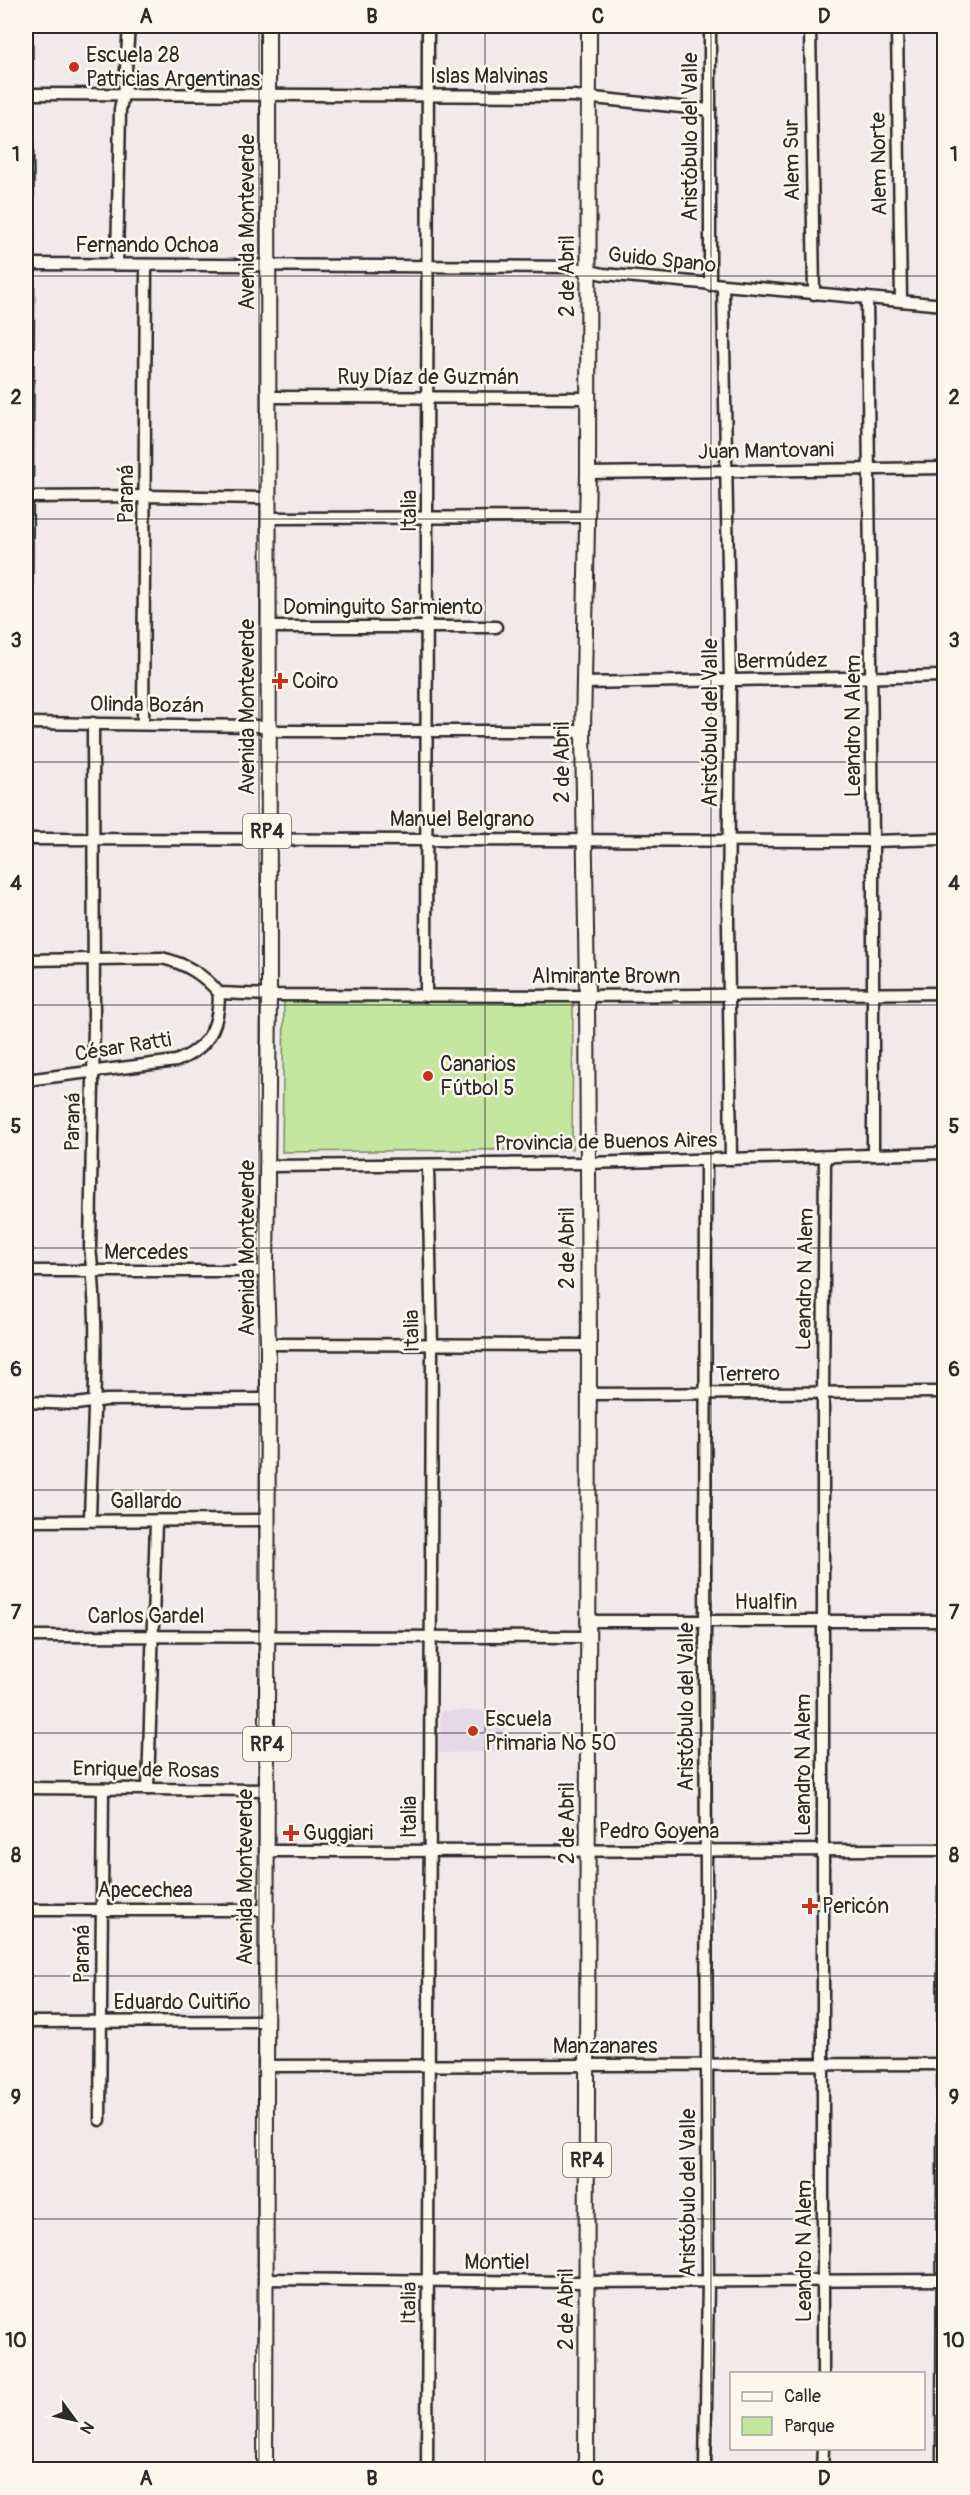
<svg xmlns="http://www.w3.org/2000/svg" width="970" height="2495" font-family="Pangolin,sans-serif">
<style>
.built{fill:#e5d9e8}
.green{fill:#c4e69f;stroke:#788865;stroke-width:1.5}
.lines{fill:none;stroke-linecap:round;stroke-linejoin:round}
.minor-casing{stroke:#2b2b2b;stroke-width:15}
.major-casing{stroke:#2b2b2b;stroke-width:18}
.minor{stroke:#fbf7ec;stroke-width:10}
.major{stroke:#fbf7ec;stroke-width:14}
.grid{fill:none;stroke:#2b2b2b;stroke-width:1.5;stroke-opacity:0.55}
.poi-dot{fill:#c8321e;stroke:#fbf7ec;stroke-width:2}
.labels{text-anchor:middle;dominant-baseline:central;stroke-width:5;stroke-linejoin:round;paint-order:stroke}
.shield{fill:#fbf7ec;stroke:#696865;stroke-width:1.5}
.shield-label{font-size:20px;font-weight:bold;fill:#2b2b2b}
.poi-label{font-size:21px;fill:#2b2b2b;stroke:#fbf7ec;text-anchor:start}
.street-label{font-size:21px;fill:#2b2b2b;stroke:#fbf7ec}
.neatline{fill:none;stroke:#2b2b2b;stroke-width:2}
.grid-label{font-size:20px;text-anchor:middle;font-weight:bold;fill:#2b2b2b}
</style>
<rect width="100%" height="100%" fill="#f1e9ea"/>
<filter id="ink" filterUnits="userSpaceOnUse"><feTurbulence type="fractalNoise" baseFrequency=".0167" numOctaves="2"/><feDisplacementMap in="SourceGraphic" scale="12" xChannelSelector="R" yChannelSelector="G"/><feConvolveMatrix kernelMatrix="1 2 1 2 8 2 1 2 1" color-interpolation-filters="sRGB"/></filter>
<g filter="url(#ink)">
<polygon class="built" points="505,1710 505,1752 439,1753 441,1711"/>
<polygon class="green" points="284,1000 573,1002 572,1149 282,1152"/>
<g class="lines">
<g class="minor-casing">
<g id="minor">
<polyline points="710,26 710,285"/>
<polyline points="810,26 814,294"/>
<polyline points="897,26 901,301"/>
<polyline points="26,33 28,264 26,618"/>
<polyline points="26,94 574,96 710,110"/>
<polyline points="26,264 571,267 603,274 944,305"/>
<polyline points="117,264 120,110 125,84 129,26"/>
<polyline points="723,286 730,682 728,921 731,1159"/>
<polyline points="867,298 873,841 873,1155"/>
<polyline points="268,397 588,398"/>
<polyline points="588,473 944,468"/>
<polyline points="26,497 146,496 268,498"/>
<polyline points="268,518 587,517"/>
<polyline points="269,627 496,627"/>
<polyline points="584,683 944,676"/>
<polyline points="26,723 257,726 278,731 583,731"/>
<polyline points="143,724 146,265"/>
<polyline points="26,839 873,841 944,839"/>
<path d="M 26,960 L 162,958 C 186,964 203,974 219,993 L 269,995 L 577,996 L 944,993"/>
<polyline points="426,996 428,26"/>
<path d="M 26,1080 L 176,1061 C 209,1048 219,1027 219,993"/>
<polyline points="267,1166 588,1163 944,1153"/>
<polyline points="26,1271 266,1271"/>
<polyline points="268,1344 589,1345"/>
<polyline points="588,1394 944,1392"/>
<polyline points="26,1402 76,1404 106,1400 266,1399"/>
<path d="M 90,1520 C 92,1430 101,1338 90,1248 L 94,1025 L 93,723"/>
<polyline points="26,1521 266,1520"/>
<polyline points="587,1621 944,1621"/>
<polyline points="26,1636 587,1637"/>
<polyline points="26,1788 267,1790"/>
<polyline points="148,1789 156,1521"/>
<polyline points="266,1851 944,1850"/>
<polyline points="26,1910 265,1910"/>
<polyline points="26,2022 266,2021"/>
<polyline points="266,2066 944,2064"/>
<polyline points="100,2120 103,1789"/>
<polyline points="265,2279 578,2282 944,2280"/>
<polyline points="823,2374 823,1393 825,1157"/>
<polyline points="427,2470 432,1344 428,1165"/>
<polyline points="705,2470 708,2281 705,1665 706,1160"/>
<polyline points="822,2470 823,2448"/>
<polyline points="942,2470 944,1887"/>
</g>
</g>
<g class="major-casing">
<g id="major">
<polyline points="265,2470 268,1344 266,1271 269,995 268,26"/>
<polyline points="586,2470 589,1345 587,995 583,731 588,473 589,26"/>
</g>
</g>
<use href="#minor" class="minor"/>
<use href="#major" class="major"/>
</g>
</g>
<path class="grid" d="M 259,26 L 259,2470M 485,26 L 485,2470M 711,26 L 711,2470M 26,276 L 944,276M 26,519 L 944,519M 26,762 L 944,762M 26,1005 L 944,1005M 26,1248 L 944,1248M 26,1490 L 944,1490M 26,1733 L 944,1733M 26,1976 L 944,1976M 26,2219 L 944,2219"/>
<g class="poi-dot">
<circle cx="74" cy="67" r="6"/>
<path d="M277 672h6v6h6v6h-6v6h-6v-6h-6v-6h6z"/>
<circle cx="428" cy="1076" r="6"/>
<circle cx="473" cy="1731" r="6"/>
<path d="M288 1824h6v6h6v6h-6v6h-6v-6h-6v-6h6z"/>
<path d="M807 1897h6v6h6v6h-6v6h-6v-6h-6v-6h6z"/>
</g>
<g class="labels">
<g class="shield">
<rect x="243" y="814" width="48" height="34" rx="4.5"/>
<rect x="243" y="1727" width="48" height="34" rx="4.5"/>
<rect x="563" y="2143" width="48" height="34" rx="4.5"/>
</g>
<g class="shield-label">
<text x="267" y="831">RP4</text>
<text x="267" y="1744">RP4</text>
<text x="587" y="2160">RP4</text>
</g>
<g class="poi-label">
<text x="86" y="55">Escuela 28<tspan x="86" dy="24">Patricias Argentinas</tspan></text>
<text x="292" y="681">Coiro</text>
<text x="440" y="1064">Canarios<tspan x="440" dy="24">Fútbol 5</tspan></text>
<text x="485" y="1719">Escuela<tspan x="485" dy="24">Primaria Nº 50</tspan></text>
<text x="303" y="1833">Guggiari</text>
<text x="822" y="1906">Pericón</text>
</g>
<g class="street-label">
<text x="489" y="76">Islas Malvinas</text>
<text transform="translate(690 137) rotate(-90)">Aristóbulo del Valle</text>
<text transform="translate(792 160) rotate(-91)">Alem Sur</text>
<text transform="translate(879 164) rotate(-91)">Alem Norte</text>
<text transform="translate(247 222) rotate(-90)">Avenida Monteverde</text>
<text x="147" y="245">Fernando Ochoa</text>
<text transform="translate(662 260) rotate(6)">Guido Spano</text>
<text transform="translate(567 276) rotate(-90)">2 de Abril</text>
<text x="428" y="377">Ruy Díaz de Guzmán</text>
<text transform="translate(766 451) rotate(-1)">Juan Mantovani</text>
<text transform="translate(126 494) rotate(-90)">Paraná</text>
<text transform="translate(409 511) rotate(-90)">Italia</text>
<text x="383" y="607">Dominguito Sarmiento</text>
<text transform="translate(782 661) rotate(-1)">Bermúdez</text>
<text transform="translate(147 705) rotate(1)">Olinda Bozán</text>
<text transform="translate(247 707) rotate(-90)">Avenida Monteverde</text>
<text transform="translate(710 723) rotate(-90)">Aristóbulo del Valle</text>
<text transform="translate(853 726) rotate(-90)">Leandro N Alem</text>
<text transform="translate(562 762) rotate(-90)">2 de Abril</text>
<text x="462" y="819">Manuel Belgrano</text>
<text x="606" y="976">Almirante Brown</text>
<text transform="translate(123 1047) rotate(-9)">César Ratti</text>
<text transform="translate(73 1122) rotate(-89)">Paraná</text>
<text transform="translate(606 1142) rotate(-1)">Provincia de Buenos Aires</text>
<text transform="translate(247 1248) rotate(-90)">Avenida Monteverde</text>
<text transform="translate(567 1248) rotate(-90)">2 de Abril</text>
<text x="146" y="1252">Mercedes</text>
<text transform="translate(805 1279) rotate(-89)">Leandro N Alem</text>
<text transform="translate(412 1331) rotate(-91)">Italia</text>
<text transform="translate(748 1374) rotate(-1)">Terrero</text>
<text x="146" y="1501">Gallardo</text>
<text x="766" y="1602">Hualfin</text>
<text x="146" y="1616">Carlos Gardel</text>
<text transform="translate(686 1707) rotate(-90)">Aristóbulo del Valle</text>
<text transform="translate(803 1765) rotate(-90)">Leandro N Alem</text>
<text transform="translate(146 1770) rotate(1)">Enrique de Rosas</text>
<text transform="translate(409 1817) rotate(-90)">Italia</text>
<text transform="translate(567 1823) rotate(-90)">2 de Abril</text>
<text x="659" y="1831">Pedro Goyena</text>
<text transform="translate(245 1877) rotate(-90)">Avenida Monteverde</text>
<text x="145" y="1890">Apecechea</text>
<text transform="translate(82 1954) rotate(-90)">Paraná</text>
<text x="182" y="2002">Eduardo Cuitiño</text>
<text x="605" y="2046">Manzanares</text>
<text transform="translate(688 2193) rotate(-90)">Aristóbulo del Valle</text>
<text transform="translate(804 2251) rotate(-90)">Leandro N Alem</text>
<text x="497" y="2262">Montiel</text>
<text transform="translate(409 2303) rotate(-89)">Italia</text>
<text transform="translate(566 2309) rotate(-90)">2 de Abril</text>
</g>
</g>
<rect width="970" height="2495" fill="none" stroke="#fbf7ec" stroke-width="66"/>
<rect x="730" y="2372" width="195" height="78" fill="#fbf7ec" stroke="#a8a59f" stroke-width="1.5"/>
<rect x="742" y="2392" width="30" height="9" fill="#fbf7ec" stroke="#a8a59f" stroke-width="1.5"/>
<text x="784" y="2402" font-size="18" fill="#2b2b2b">Calle</text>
<rect x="742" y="2417" width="30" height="18" fill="#c4e69f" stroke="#a8a59f" stroke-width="1.5"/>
<text x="784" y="2432" font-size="18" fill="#2b2b2b">Parque</text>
<g transform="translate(75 2420) rotate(123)" stroke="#fbf7ec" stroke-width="4.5" paint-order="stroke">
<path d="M0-4.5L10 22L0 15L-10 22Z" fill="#2b2b2b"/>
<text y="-9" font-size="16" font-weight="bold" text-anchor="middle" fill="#2b2b2b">N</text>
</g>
<rect x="33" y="33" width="904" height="2429" class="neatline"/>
<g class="grid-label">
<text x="146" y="23">A</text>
<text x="372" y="23">B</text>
<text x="598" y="23">C</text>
<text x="824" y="23">D</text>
<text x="16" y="161">1</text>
<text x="954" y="161">1</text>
<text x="16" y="404">2</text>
<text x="954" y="404">2</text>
<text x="16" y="647">3</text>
<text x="954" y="647">3</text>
<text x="16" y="890">4</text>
<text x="954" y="890">4</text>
<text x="16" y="1133">5</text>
<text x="954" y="1133">5</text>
<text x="16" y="1376">6</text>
<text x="954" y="1376">6</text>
<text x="16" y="1619">7</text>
<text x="954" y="1619">7</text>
<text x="16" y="1862">8</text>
<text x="954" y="1862">8</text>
<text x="16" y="2104">9</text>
<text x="954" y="2104">9</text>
<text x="16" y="2347">10</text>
<text x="954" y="2347">10</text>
<text x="146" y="2485">A</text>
<text x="372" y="2485">B</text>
<text x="598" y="2485">C</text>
<text x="824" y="2485">D</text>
</g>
</svg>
